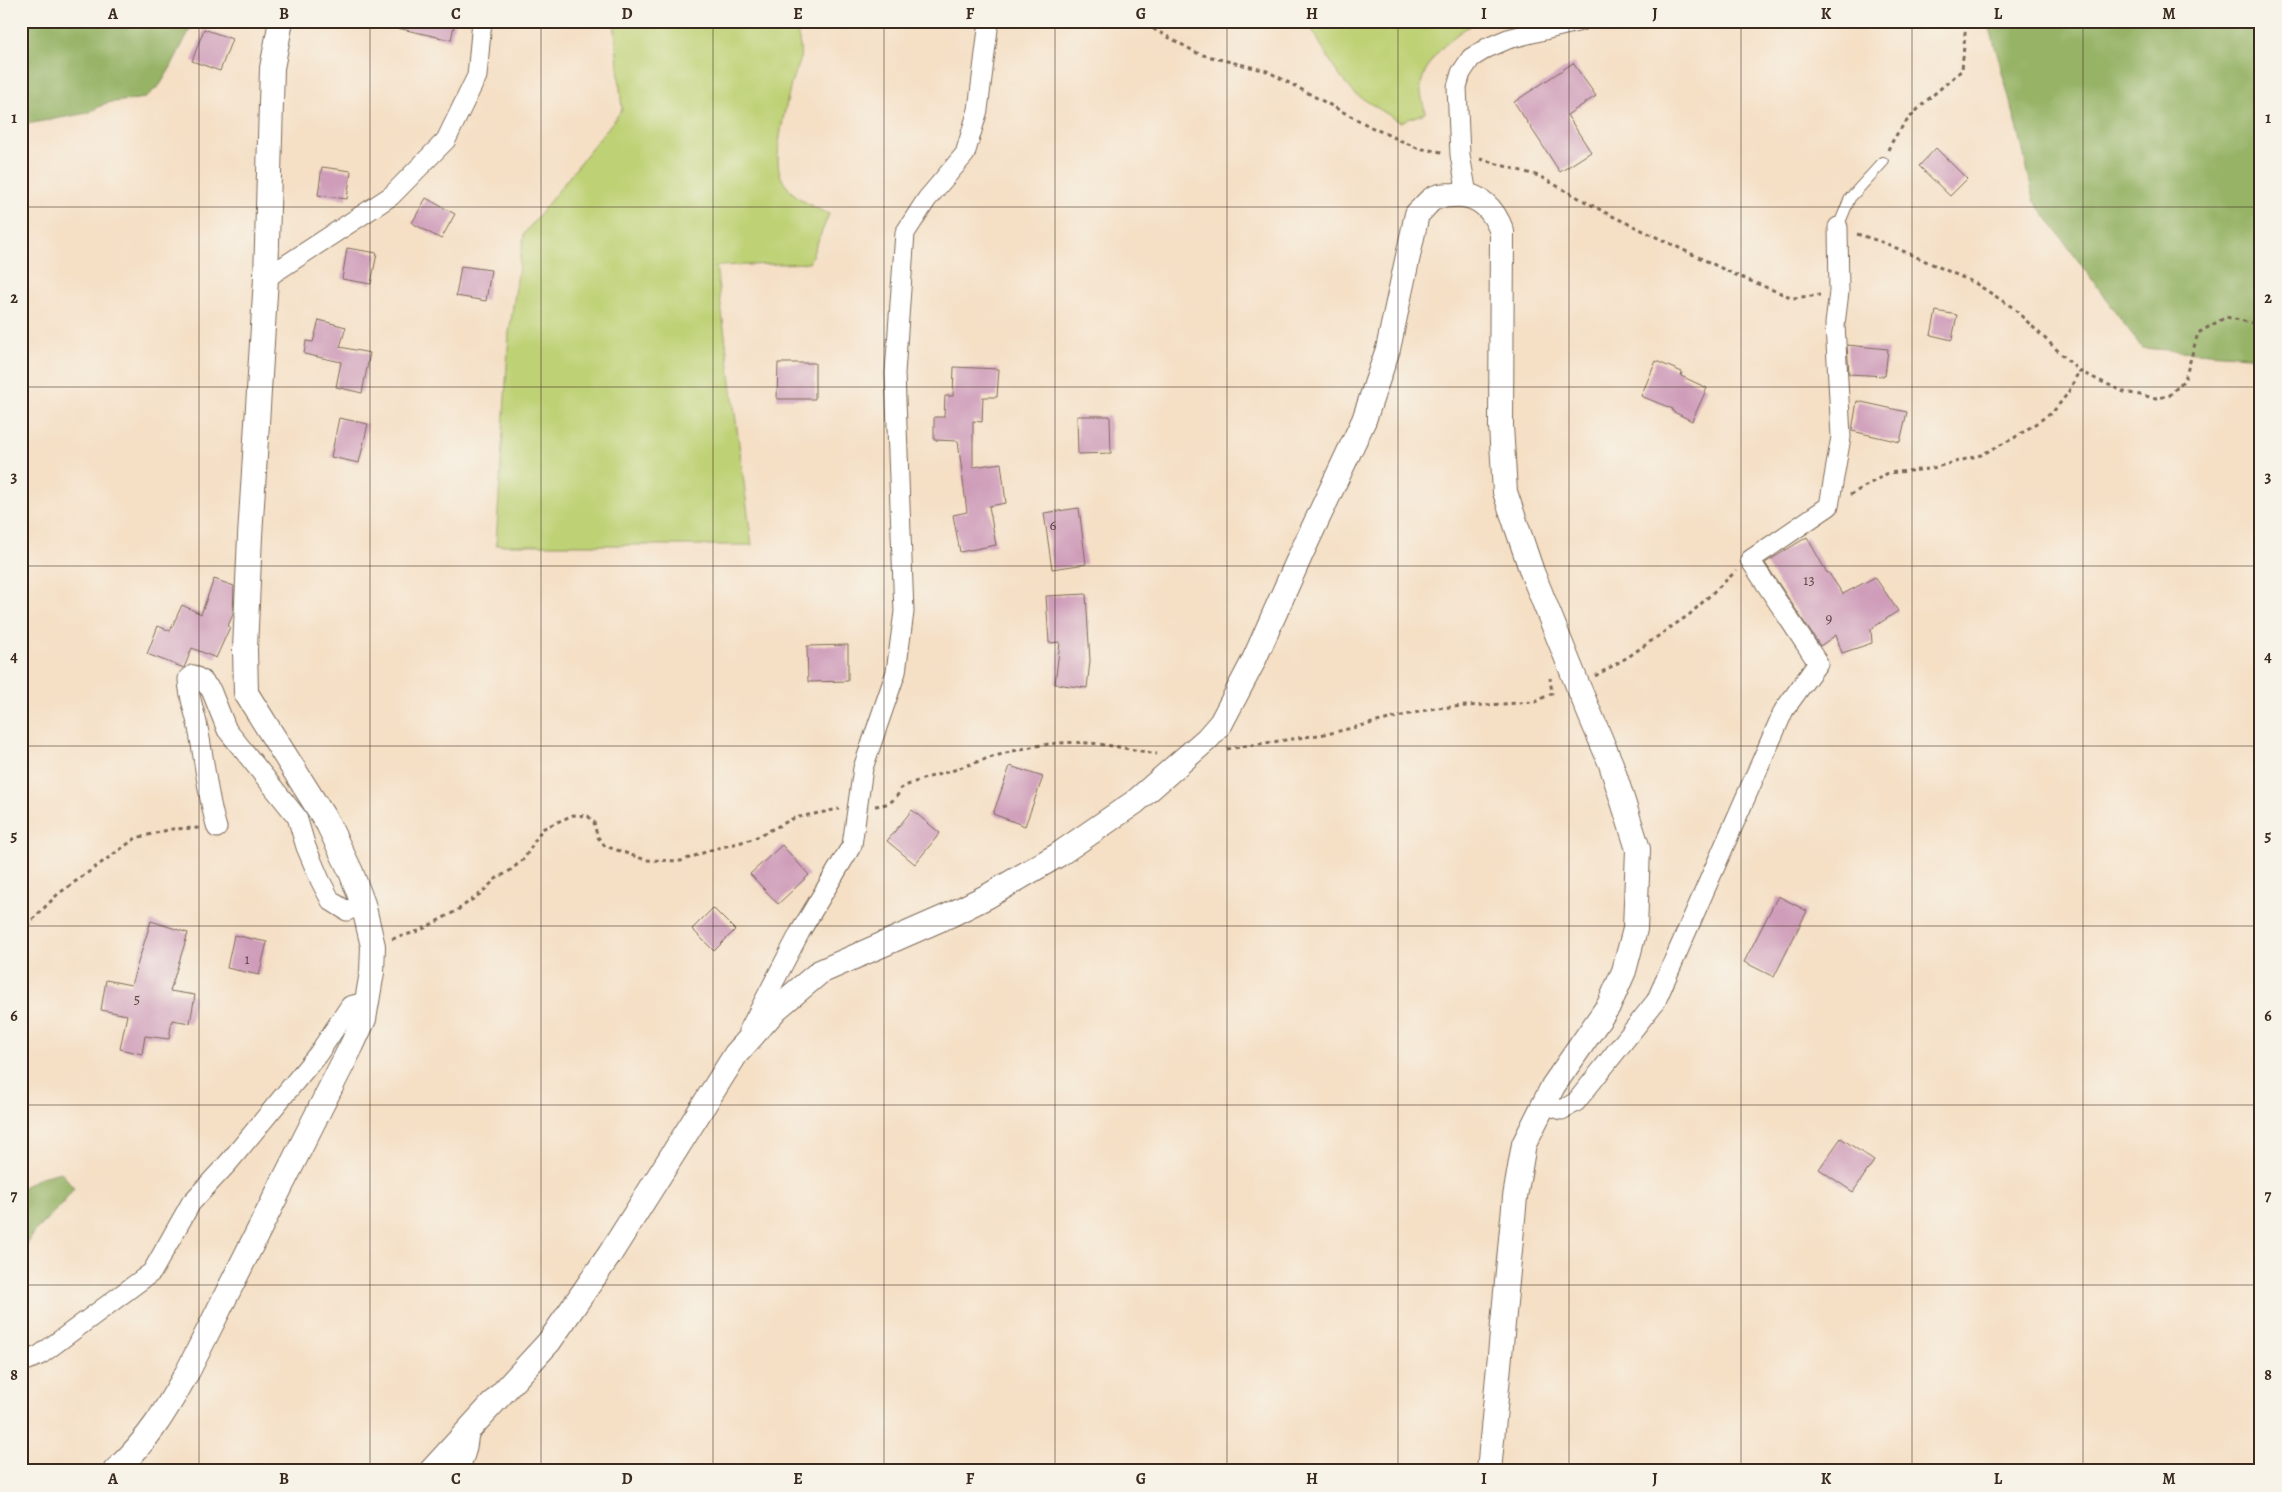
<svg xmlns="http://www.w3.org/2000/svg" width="2282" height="1492" font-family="Alegreya,serif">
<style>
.green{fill:#bed175;stroke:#7c7e4a}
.forest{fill:#96b366;stroke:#686e42}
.building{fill:#cf9dba}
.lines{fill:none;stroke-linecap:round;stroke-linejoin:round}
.service-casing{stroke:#7c6958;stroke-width:12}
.minor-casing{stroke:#7c6958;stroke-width:21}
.tertiary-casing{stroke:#7c6958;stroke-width:26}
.path{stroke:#7c6958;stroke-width:3;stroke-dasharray:4 4;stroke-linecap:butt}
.service{stroke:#fff;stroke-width:10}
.minor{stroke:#fff;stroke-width:19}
.tertiary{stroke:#fff;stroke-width:24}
.grid{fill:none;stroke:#3b2a1e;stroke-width:1;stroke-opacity:0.55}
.labels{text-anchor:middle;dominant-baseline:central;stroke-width:4.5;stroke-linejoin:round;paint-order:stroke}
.number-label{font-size:15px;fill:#604745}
.neatline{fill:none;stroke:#3b2a1e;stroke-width:2}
.grid-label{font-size:16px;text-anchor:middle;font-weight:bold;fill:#3b2a1e}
</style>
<rect width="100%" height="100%" fill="#f7f3e8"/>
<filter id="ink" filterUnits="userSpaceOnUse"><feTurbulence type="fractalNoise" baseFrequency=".02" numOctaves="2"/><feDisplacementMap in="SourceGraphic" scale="10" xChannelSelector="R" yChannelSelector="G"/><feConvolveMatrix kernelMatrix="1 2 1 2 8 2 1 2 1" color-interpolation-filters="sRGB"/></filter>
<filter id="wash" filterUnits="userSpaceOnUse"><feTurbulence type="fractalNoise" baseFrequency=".0096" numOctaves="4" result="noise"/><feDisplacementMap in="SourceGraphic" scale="20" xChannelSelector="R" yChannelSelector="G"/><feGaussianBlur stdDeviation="1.12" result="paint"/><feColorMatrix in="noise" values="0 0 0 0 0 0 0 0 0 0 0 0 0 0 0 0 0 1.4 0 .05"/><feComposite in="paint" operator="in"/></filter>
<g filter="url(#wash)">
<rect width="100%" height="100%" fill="#f5dfc5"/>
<g class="green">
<path d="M 614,21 L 795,21 C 797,32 802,48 800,59 C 800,66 794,74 792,80 C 787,103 773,153 780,174 C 787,195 811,206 829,214 L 809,263 L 716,266 L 752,545 L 496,545 L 509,333 L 524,234 L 622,110 Z"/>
<path d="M 1307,21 L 1480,21 C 1457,30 1424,59 1421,86 C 1420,94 1424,105 1425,113 L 1400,122 L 1355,94 L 1338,74 Z"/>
</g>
<g class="forest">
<polygon points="21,21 194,21 171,67 160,85 145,98 106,103 88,113 21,125"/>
<polygon points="1988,21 2261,21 2261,357 2142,348 2034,200 2020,137"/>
<polygon points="61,1172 74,1188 61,1205 33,1233 21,1256 21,1188 41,1177"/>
</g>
<g id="blocks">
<g class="building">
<polygon points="398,21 455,21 451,40 397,28"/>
<polygon points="204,29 232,39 220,71 192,61"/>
<polygon points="1573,63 1596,96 1567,115 1591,152 1560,172 1514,102"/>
<polygon points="1936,148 1967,179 1950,196 1919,166"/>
<polygon points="322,167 351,171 347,199 318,195"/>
<polygon points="426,198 455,214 441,239 412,223"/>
<polygon points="347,248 377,253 371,284 342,279"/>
<polygon points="461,266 491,270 486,301 456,296"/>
<polygon points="1936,311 1957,315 1952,340 1931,335"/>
<polygon points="319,320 346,327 340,347 370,353 362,393 336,387 341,362 304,354 306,341 313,342"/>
<polygon points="1847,345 1888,349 1885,376 1849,374"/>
<polygon points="1656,361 1682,372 1681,376 1707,388 1692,421 1672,411 1673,409 1641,396"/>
<polygon points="778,363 815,363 815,399 777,399"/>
<polygon points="954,367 999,369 997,397 983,397 982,422 973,421 973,467 1001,463 1006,503 989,506 996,545 960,552 953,515 967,512 958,441 934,440 934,417 944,417 945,396 953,396"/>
<polygon points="1857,401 1907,412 1900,442 1852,431"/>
<polygon points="1077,416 1110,416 1111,453 1078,454"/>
<polygon points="339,418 368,424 359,463 331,457"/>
<polygon points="1079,508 1086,564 1052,569 1044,513"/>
<polygon points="1807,537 1827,573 1828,572 1843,594 1875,577 1898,611 1871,629 1872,643 1842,653 1836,635 1820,646 1765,563"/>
<polygon points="214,579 234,586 233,614 228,626 230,627 216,658 192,648 184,668 147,654 158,626 170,631 182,605 201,614"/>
<polygon points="1086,594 1090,661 1087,688 1055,684 1060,642 1049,643 1046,596"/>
<polygon points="848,645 848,681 808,682 807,646"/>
<polygon points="1010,766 1043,777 1025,826 993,814"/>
<polygon points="912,810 940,833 915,864 887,841"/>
<polygon points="782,845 809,875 778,904 750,874"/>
<polygon points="1778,896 1807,911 1774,977 1744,962"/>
<polygon points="713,908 735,930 714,951 692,929"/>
<polygon points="151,921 188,933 170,991 195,995 190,1023 172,1020 169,1039 145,1036 142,1054 120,1049 127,1015 101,1010 106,980 131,985"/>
<polygon points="234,935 267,942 259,975 227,968"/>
<polygon points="1841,1138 1874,1161 1853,1192 1819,1169"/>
</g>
</g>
</g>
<g filter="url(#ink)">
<use href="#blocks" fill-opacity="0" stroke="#7c6958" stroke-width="1"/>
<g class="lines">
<g class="service-casing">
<polyline id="service" points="1838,227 1850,198 1883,162"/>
</g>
<g class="minor-casing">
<g id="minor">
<polyline points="1467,194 1460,155 1457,87 1461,73 1471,58 1487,48 1508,39 1581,21"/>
<polyline points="266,278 391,196 446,140 477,76 482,21"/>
<path d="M 217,828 C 207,796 205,762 198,728 C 195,712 188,695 188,679 L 193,675 L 202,680 L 211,690 L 227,730 L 297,817 L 306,847 L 320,880 L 331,901 L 347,911 L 363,904"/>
<polyline points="749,1030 800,932 852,845 863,768 896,672 904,612 895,373 905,233 927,199 965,154 978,110 989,21"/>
<polyline points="1544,1104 1562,1110 1576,1102 1656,1001 1784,710 1818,663 1750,560 1829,506 1841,437 1835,324 1839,292 1838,227"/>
<polyline points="21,1363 40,1355 152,1272 191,1203 229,1162 318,1054 350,1006 365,1002"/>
<path d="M 457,1471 C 466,1457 468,1446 469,1430"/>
</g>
</g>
<g class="tertiary-casing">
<g id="tertiary">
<path d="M 115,1471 C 150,1438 165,1412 188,1371 L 352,1045 L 364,1019 L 372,972 L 373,946 L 363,904 L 351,872 L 328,824 L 246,693 L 245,649 L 250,536 L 266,278 L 272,68 L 281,21"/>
<path d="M 431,1471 L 549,1342 L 610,1254 L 736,1054 L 777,1008 L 820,972 L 950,915 L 988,896 L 1058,855 L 1135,802 L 1207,739 L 1221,723 L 1253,662 L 1301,554 L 1364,420 L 1388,349 L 1417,214 C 1422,210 1426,204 1431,200 C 1438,195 1446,195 1454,195 C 1479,193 1494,209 1502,232 L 1501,426 L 1505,492 L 1532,572 L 1578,686 L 1611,764 L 1638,849 L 1635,929 L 1624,971 L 1609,1005 L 1553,1086 L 1524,1144 L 1515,1197 L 1489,1471"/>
</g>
</g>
<g class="path">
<polyline points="1139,21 1199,54 1267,71 1371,127 1417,148 1442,152"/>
<path d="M 1888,150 C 1903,117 1935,94 1962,70 L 1966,21"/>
<polyline points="1480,159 1539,176 1608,214 1738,276 1793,298 1820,295"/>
<polyline points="1857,234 1885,243 1975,283 2012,307 2079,371 2124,392 2156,398 2169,396 2185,379 2198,333 2226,317 2261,325"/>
<polyline points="1850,495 1888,473 1929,469 1981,455 2014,438 2053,412 2068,393 2079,371"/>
<polyline points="1595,676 1628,657 1690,614 1736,571"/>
<polyline points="1227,749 1331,733 1435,708 1535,702 1552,693 1550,678"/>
<path d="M 875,806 C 887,805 897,801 900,789 C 917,779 935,776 954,770 C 996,755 1043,739 1089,743 C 1111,745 1134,750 1157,754"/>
<polyline points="21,931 58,894 136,838 172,829 199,828"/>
<polyline points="392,939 419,931 456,911 480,894 498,877 507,873 524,859 542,829 573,815 588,816 594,822 597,836 605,846 646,860 681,861 711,850 753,839 794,818 839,809"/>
</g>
<use href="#service" class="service"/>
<use href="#minor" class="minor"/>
<use href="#tertiary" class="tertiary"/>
</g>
</g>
<path class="grid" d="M 199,21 L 199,1471M 370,21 L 370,1471M 541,21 L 541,1471M 713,21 L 713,1471M 884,21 L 884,1471M 1055,21 L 1055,1471M 1227,21 L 1227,1471M 1398,21 L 1398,1471M 1569,21 L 1569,1471M 1741,21 L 1741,1471M 1912,21 L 1912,1471M 2083,21 L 2083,1471M 21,207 L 2261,207M 21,387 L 2261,387M 21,566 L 2261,566M 21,746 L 2261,746M 21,926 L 2261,926M 21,1105 L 2261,1105M 21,1285 L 2261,1285"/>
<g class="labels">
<g class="number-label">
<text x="1053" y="525">6</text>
<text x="1809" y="580">13</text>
<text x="1829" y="618">9</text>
<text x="247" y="959">1</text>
<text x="137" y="999">5</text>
</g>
</g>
<rect width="2282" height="1492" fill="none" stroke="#f7f3e8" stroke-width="55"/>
<rect x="28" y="28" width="2226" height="1436" class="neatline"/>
<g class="grid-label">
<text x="113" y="19">A</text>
<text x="284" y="19">B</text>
<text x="456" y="19">C</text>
<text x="627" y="19">D</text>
<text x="798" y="19">E</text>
<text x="970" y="19">F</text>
<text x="1141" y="19">G</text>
<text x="1312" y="19">H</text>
<text x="1484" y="19">I</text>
<text x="1655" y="19">J</text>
<text x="1826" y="19">K</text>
<text x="1998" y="19">L</text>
<text x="2169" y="19">M</text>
<text x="14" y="123">1</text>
<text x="2268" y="123">1</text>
<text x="14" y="303">2</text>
<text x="2268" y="303">2</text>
<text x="14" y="482">3</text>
<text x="2268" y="482">3</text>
<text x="14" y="662">4</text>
<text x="2268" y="662">4</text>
<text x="14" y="841">5</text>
<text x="2268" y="841">5</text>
<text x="14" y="1021">6</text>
<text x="2268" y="1021">6</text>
<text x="14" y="1201">7</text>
<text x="2268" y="1201">7</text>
<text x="14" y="1380">8</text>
<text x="2268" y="1380">8</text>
<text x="113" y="1484">A</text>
<text x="284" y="1484">B</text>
<text x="456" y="1484">C</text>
<text x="627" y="1484">D</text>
<text x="798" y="1484">E</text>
<text x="970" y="1484">F</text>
<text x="1141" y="1484">G</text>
<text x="1312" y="1484">H</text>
<text x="1484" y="1484">I</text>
<text x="1655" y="1484">J</text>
<text x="1826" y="1484">K</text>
<text x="1998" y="1484">L</text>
<text x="2169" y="1484">M</text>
</g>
</svg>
